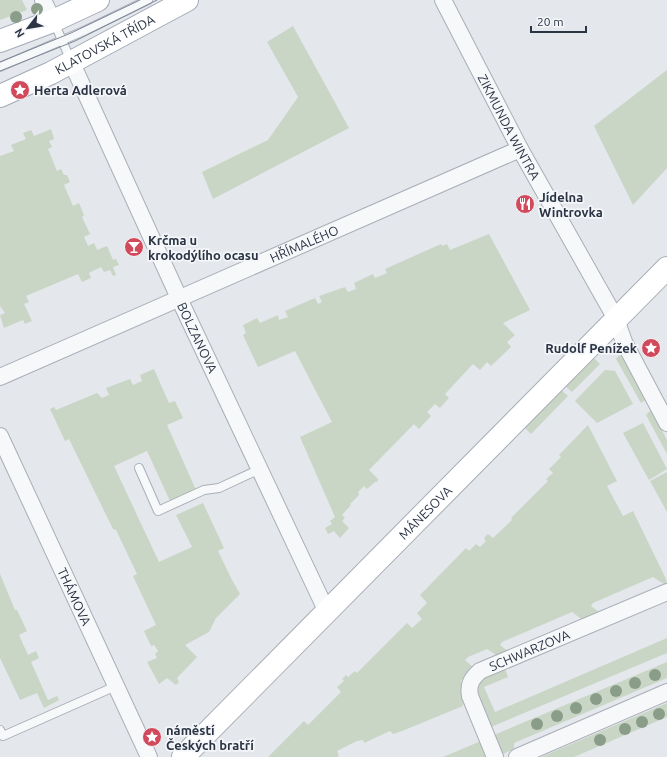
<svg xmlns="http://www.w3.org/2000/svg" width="667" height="757" font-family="Ubuntu,sans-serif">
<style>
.green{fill:#c9d6c5}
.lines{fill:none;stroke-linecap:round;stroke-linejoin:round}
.lane-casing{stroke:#a9aeb7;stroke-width:10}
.street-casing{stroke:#a9aeb7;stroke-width:18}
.secondary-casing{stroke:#a9aeb7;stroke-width:24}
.primary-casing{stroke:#a3abb8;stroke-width:24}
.lane{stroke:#f7f8fa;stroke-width:8}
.street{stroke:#f7f8fa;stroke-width:16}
.secondary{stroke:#fff;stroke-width:22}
.primary{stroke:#fff;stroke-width:22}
.tram{stroke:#7d8696;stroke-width:1}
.tree{fill:#899d89}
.labels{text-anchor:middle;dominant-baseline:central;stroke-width:3.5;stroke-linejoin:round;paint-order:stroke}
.street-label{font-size:13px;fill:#2b3445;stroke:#f4f6f9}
.poi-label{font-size:13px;font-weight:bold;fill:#2b3445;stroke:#f4f6f9;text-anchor:start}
</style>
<rect width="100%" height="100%" fill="#e4e7ec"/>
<g class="green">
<polygon points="0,0 22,0 27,10 0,20"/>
<polygon points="293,26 349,128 213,199 202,172 268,140 298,97 267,42"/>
<polygon points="667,70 667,168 633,205 594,126"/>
<polygon points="51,129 54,139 49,141 52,147 48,149 57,171 61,169 64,175 67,175 70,182 64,185 73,206 79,203 84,215 82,217 90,234 84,237 88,246 94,243 97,250 107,246 113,260 116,259 119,265 113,267 116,275 113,276 110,270 104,272 101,267 89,273 91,278 82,282 78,274 26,296 29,302 24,304 32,321 25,324 23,320 4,328 0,315 5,313 0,306 0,156 14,151 11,145 26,139 23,133 31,130 34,136"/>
<polygon points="489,234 530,310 503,323 515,335 507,342 511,347 491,366 487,362 480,370 473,364 445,394 449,398 440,408 435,404 427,412 431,416 419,429 414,424 369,470 378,479 377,482 375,482 367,489 364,486 358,492 359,495 350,504 351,505 342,515 345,518 342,521 349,528 340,538 334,531 328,534 325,528 332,524 330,521 335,517 300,437 332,422 295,351 258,367 243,335 246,333 243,325 257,318 260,323 278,315 279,320 288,317 285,311 315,298 318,304 322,302 319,296 345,287 348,292 356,289 354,283 373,274 375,278 387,273 385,269 441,244 442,246 447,244 450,250"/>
<polygon points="619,355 625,360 645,400 641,403 616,359"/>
<polygon points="593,357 600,364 572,392 565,386"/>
<polygon points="154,369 169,403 175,401 183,418 167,425 196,490 170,501 147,451 114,466 159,562 192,547 176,515 203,503 224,548 218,551 232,580 240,594 216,618 209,632 185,645 197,657 177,678 179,682 176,685 167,678 159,684 147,662 157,658 155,654 158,651 154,645 151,646 144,631 156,625 133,576 137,574 116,530 113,529 69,439 65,441 50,409 54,407 56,410 97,393 102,398 109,395 106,388 130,379 133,385 142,381 140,375"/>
<polygon points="605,370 615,371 633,404 597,423 575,401"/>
<polygon points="561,390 568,396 531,434 524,427"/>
<polygon points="651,410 667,440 667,454 646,415"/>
<polygon points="643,423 667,469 649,480 623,433"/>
<polygon points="588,425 617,481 607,486 623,516 633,511 666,579 667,586 653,577 593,603 591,606 602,614 584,621 572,612 502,642 500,645 509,652 499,657 487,649 468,657 465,660 474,668 461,681 463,706 402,731 393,734 390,731 364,743 363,740 357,741 337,751 339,756 337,757 268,757 304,721 308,725 341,692 337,687 344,681 342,679 346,675 348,677 355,671 357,673 407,623 412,628 422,619 417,613 427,603 420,595 466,548 469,551 476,544 480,547 486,541 484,538 488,534 493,538 512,520 511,518 548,481 546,479 553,473 549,469 561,457 559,455"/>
<polygon points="667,472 667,512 650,481"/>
<polygon points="0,574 15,610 17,610 27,631 19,635 28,655 36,651 39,658 31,662 48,700 57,696 59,700 44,708 37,693 20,700 0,658"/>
<polygon points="667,638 667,653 491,727 474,694 475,683 504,666 508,677 484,687 495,712"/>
<polygon points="667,662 667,678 514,743 514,749 501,755 494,735"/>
<polygon points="667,703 667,717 574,757 541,757"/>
<polygon points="481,741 490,757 443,757"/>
</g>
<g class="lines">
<g class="lane-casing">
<g id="lane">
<polyline points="54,22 71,61"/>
<polyline points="0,67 86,30 148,0"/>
<polyline points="139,468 158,511 204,490 219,488 260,469"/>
<polyline points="0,730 3,736 116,686"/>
</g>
</g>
<g class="street-casing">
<g id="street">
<polyline points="43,0 53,21"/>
<path id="s1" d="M 443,0 L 520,149 L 616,319 L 624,342 L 667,423"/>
<path id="s2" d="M 71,61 L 184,309 L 327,612"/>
<path id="s3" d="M 0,377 L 520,149"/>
<path id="s4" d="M 0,436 L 149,757"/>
<path id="s5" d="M 495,757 L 470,696 C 468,685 471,679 480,671 L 667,592"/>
<polyline points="517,757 667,692"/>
</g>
</g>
<g class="secondary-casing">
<g id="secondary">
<path id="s6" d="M 183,757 L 667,268"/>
</g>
</g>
<g class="primary-casing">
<g id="primary">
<polyline points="0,41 53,21 98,0"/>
<path id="s7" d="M 0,96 L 51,73 L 187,0"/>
</g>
</g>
<use href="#lane" class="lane"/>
<use href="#street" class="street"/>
<use href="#secondary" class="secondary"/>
<use href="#primary" class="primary"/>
<g class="tram">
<polyline points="0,62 71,33 140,0"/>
<polyline points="0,71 75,41 157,0"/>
</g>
</g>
<g class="tree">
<circle cx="37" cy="9" r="6"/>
<circle cx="16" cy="17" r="6"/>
<circle cx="655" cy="675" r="6"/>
<circle cx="635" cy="683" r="6"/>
<circle cx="616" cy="691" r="6"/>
<circle cx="596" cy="699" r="6"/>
<circle cx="576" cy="708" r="6"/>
<circle cx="659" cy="714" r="6"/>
<circle cx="557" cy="716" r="6"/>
<circle cx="642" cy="722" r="6"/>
<circle cx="537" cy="724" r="6"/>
<circle cx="625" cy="729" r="6"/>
<circle cx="600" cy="740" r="6"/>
</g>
<defs>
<g id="sight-disc" transform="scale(1)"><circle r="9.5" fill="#d1495b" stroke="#f4f6f9"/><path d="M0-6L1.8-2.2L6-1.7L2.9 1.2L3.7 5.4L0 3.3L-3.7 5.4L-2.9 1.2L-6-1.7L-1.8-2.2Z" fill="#fff"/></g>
<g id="restaurant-disc" transform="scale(1)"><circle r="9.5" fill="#d1495b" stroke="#f4f6f9"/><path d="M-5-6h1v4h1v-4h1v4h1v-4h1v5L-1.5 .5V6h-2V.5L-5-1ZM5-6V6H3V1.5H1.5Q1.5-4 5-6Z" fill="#fff"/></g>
<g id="bar-disc" transform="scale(1)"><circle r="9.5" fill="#d1495b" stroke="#f4f6f9"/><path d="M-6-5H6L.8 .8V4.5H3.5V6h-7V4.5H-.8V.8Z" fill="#fff"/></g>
</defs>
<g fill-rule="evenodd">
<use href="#sight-disc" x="20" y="90"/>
<use href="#restaurant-disc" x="525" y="204"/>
<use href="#bar-disc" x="134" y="247"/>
<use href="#sight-disc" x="651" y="348"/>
<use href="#sight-disc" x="152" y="737"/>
</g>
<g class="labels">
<g class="street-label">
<text stroke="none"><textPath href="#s7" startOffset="117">KLATOVSKÁ TŘÍDA</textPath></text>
<text stroke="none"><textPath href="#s1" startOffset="143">ZIKMUNDA WINTRA</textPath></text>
<text stroke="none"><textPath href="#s3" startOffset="332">HŘÍMALÉHO</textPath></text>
<text stroke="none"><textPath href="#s2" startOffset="304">BOLZANOVA</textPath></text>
<text stroke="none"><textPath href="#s6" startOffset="344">MÁNESOVA</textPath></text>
<text stroke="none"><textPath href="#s4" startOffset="177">THÁMOVA</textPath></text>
<text stroke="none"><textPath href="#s5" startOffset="148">SCHWARZOVA</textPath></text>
</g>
<g class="poi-label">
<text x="34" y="90">Herta Adlerová</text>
<text x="539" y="197">Jídelna<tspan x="539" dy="15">Wintrovka</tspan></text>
<text x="148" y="240">Krčma u<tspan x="148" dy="15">krokodýlího ocasu</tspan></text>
<text x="637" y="348" text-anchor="end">Rudolf Penížek</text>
<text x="166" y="730">náměstí<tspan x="166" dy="15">Českých bratří</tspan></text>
</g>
</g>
<g transform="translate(28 28) rotate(239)" stroke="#f4f6f9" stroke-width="3" paint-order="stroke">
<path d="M0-3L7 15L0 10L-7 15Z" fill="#2b3445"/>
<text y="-6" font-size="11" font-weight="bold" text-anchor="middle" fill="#2b3445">N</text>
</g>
<path d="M531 26v6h55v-6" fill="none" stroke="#2b3445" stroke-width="2"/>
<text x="537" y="26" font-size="12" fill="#2b3445" stroke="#f4f6f9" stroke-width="3" paint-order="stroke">20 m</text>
</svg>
